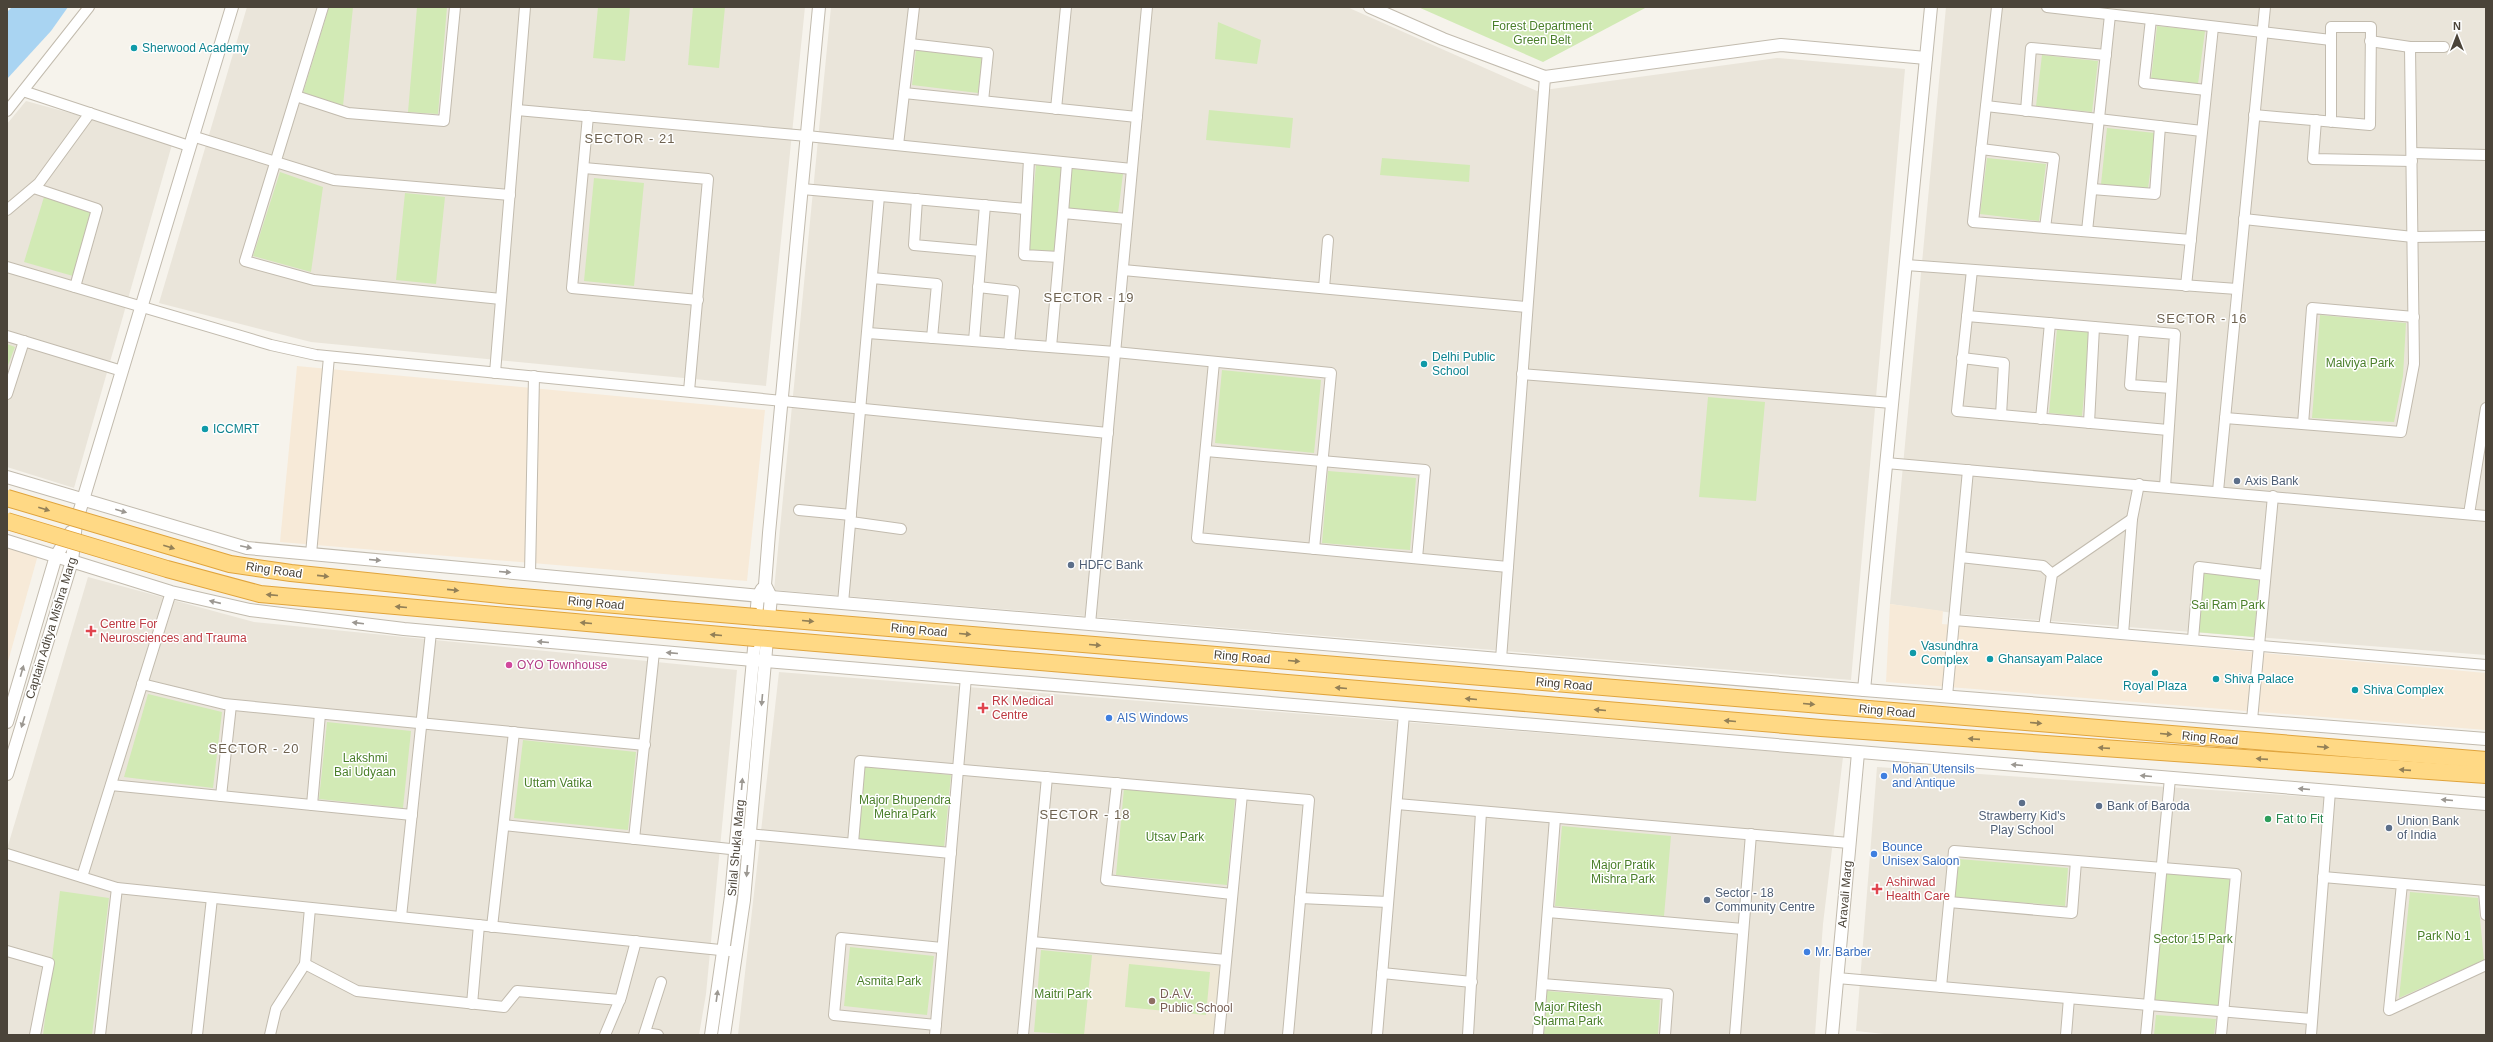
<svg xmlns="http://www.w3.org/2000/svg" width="2493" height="1042" font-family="Arial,sans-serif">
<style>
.residential{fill:#eae5da}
.commercial{fill:#f7ead8}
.education{fill:#efe8d6}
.green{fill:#d2eab5}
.water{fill:#a9d4f2}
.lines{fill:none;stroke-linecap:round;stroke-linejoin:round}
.minor-casing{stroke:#c2bbae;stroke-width:12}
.tertiary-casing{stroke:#c2bbae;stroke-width:14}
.trunk-casing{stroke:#e0a43c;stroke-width:18}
.minor{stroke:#fff;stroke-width:10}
.tertiary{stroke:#fff;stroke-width:12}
.trunk{stroke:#ffd985;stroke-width:16}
.trunk-bridge-casing{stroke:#e0a43c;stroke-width:18;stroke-linecap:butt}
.trunk-bridge{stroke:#ffd985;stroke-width:16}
.oneway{fill:#938057}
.oneway2{fill:#9c9892}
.culture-dot{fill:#0f9aa8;stroke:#fff;stroke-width:1.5}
.service-dot{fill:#5c6f8a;stroke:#fff;stroke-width:1.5}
.health-dot{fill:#e0444e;stroke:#fff;stroke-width:1.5}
.hotel-dot{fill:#d1479c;stroke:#fff;stroke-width:1.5}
.shop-dot{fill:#3f7fe0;stroke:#fff;stroke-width:1.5}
.leisure-dot{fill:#2e9e5b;stroke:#fff;stroke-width:1.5}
.education-dot{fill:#8d6e63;stroke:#fff;stroke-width:1.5}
.labels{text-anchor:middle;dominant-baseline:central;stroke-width:3;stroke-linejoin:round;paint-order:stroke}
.park-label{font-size:12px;fill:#4a7f2a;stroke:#fff}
.culture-label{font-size:12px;fill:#0d838f;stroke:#fff;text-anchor:start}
.service-label{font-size:12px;fill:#4e5e75;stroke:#fff;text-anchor:start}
.street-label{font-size:12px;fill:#4b4439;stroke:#fff}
.health-label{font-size:12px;fill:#be3a42;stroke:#fff;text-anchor:start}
.hotel-label{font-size:12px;fill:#b23c85;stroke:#fff;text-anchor:start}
.shop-label{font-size:12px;fill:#366cbe;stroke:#fff;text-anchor:start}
.leisure-label{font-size:12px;fill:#27864d;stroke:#fff;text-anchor:start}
.education-label{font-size:12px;fill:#785e54;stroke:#fff;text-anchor:start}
.neighbourhood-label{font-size:13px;letter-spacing:1px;fill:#6e6250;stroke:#fff}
</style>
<rect width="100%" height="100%" fill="#f6f3ec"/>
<g class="residential">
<polygon points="247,7 805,7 766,386 311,342 159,303"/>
<polygon points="831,7 1347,7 1537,91 1777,58 1905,69 1851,680 774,590"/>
<polygon points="1946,7 2486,7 2486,655 1960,614 1890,604"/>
<polygon points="26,101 173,141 74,488 7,467 7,124"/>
<polygon points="88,577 254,622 737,670 706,994 699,1035 7,1035 7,849"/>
<polygon points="779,672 1843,757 1823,924 1815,1035 738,1035"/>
<polygon points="1877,767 2486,809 2486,1035 1894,1035 1856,1031"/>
</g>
<g class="commercial">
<polygon points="297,366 765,410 747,581 280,542"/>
<polygon points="7,546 38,555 7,665"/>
<polygon points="1890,604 1943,611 1942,624 2486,673 2486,730 1886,682"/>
</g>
<polygon class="education" points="1092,955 1220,967 1213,1035 1084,1035"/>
<g class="green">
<polygon points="329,7 353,7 343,106 303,93"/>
<polygon points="417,7 447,7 438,114 408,112"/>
<polygon points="598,7 630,7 625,61 593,58"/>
<polygon points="693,7 725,7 719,68 688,65"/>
<polygon points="1418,7 1647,7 1543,62"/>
<polygon points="1218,22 1261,40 1257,64 1215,59"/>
<polygon points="2157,26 2205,31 2198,84 2151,79"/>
<polygon points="916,50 982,58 978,93 912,85"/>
<polygon points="2042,55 2098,61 2092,112 2036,106"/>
<polygon points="1209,110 1293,118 1290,148 1206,140"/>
<polygon points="2107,128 2155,133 2148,189 2101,184"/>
<polygon points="1382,158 1470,165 1469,182 1380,175"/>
<polygon points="1987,158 2046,164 2039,221 1980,214"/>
<polygon points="1036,165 1123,174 1118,213 1060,209 1056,252 1028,250"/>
<polygon points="280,172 323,187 311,272 253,256"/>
<polygon points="594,178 644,183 634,286 584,281"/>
<polygon points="405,193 445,197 436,284 396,280"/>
<polygon points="44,197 92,212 73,276 24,262"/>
<polygon points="2320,315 2406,323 2403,376 2394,422 2312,418"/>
<polygon points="2057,329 2090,332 2082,416 2049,413"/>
<polygon points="7,344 15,347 7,368"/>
<polygon points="1222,370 1321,380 1314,453 1215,443"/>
<polygon points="1708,397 1765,402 1756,501 1699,497"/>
<polygon points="1328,471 1416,478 1410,550 1322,543"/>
<polygon points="2202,572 2259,578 2254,637 2196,632"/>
<polygon points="148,694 222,712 213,788 124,777"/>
<polygon points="327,722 411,731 403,808 319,799"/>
<polygon points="523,740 636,752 628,830 514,818"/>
<polygon points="865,767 951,775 944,848 858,839"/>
<polygon points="1124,788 1235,799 1227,885 1116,875"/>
<polygon points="1562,826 1671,836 1664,916 1555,906"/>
<polygon points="1959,859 2068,868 2065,906 1955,897"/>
<polygon points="2166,873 2232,878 2221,1006 2155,1000"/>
<polygon points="60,891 109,898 92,1035 43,1035"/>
<polygon points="2410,892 2478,898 2484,960 2399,998"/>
<polygon points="850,947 934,956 927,1015 844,1006"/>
<polygon points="1041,950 1092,955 1084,1035 1034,1032"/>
<polygon points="1129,964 1210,972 1206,1015 1125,1007"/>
<polygon points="1547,991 1660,1000 1658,1035 1544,1035"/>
<polygon points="2156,1015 2216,1019 2214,1035 2154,1035"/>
</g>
<polygon class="water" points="12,7 68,7 51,31 7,79 7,12"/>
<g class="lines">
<g class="minor-casing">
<g id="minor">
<polyline points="323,7 245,261 314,280 501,299"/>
<polyline points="1997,7 1973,222 2191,240"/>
<polyline points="2047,7 2331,40"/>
<polyline points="2151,19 2144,83 2206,90"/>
<polyline points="2370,41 2410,47 2444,47"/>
<polyline points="910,44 988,53 983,101"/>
<polyline points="23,91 189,146"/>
<polyline points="904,93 1137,117"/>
<polyline points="296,96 348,113 444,121 455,7"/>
<polyline points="1986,106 2202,131"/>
<polyline points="1056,109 1066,7"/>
<polyline points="517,110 807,136 1132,169"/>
<polyline points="7,111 89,7"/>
<polyline points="2026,111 2031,48 2106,55"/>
<polyline points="2254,115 2370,125 2371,27 2331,27 2331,122"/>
<polyline points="588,116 572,288 698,300"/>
<polyline points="2316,120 2313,159 2412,161"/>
<polyline points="192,136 334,180 510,195"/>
<polyline points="898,145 914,7"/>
<polyline points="1981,149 2054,158 2045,228"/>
<polyline points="2412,153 2486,155"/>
<polyline points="1029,159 1024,255 1059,257"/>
<polyline points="584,168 708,179 689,391"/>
<polyline points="34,188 97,209 75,287"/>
<polyline points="802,189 1026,209"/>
<polyline points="2092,189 2155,194 2160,126"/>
<polyline points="917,199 914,245 981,251"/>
<polyline points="7,210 39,183 90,113"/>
<polyline points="1063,213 1067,163"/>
<polyline points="2244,219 2413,237 2486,236"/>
<polyline points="2087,231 2110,15"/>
<polyline points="1906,265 2237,289"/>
<polyline points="7,267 271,345 316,355 1108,433"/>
<polyline points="1123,270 1527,307"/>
<polyline points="1972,270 1957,411 2168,430"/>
<polyline points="872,278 937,284 932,338"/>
<polyline points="2186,286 2213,27"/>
<polyline points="978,287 1014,291 1009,344"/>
<polyline points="1324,288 1328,240"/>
<polyline points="1967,316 2175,334 2165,487"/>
<polyline points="2134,331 2130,385 2171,388"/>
<polyline points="868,333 1115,352 1331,373 1314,549"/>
<polyline points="7,336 122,371"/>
<polyline points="974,341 985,205"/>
<polyline points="1051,347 1063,213 1127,219"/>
<polyline points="1962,358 2004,363 2001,415"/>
<polyline points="1214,362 1197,538 1508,567"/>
<polyline points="495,373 525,7"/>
<polyline points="1522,374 1892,403"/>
<polyline points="7,394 24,341"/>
<polyline points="2225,418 2401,432 2414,364 2410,47"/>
<polyline points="2041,419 2050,323"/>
<polyline points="2089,423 2094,327"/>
<polyline points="2303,424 2312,308 2414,317"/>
<polyline points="1206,451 1425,470 1417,558"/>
<polyline points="1886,463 2486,516"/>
<polyline points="2218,491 2265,7"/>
<polyline points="799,510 851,515"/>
<polyline points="2469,514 2486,408"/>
<polyline points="2132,519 2139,484"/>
<polyline points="851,522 901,529"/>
<polyline points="311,554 329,357"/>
<polyline points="1960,557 2043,566 2052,574"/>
<polyline points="530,574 534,376"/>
<polyline points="843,603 879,196"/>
<polyline points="1954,620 2486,665"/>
<polyline points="1090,624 1147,7"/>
<polyline points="2044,627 2052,574 2132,519 2123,634"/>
<polyline points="2193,639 2199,567 2265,575"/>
<polyline points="1501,659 1545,77"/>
<polyline points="142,684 224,704 645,745"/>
<polyline points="1947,696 1968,470"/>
<polyline points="2252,720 2273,496"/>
<polyline points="1117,783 1106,880 1232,894"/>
<polyline points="111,785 412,815"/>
<polyline points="221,796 231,705"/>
<polyline points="1397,804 1849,843"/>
<polyline points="312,805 320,714"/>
<polyline points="504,825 749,851"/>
<polyline points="737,833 951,853"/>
<polyline points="634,839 654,652"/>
<polyline points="853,843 860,761 1309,800 1288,1035"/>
<polyline points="7,854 117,888 730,951"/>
<polyline points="82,877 171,592"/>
<polyline points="2323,877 2486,891"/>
<polyline points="2402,884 2389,1010 2486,965"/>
<polyline points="2484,891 2486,915"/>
<polyline points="1300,898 1388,902"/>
<polyline points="1949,902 2072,913 2076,861"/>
<polyline points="1548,912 1743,929"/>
<polyline points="401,917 431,632"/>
<polyline points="492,927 514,732"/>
<polyline points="1032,942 1226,960"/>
<polyline points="7,951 49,963 35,1035"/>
<polyline points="305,964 357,991 504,1007 517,991 620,1000"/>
<polyline points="1382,973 1472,982"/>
<polyline points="1837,978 2311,1019"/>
<polyline points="1542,984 1668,994 1665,1035"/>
<polyline points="1941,987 1954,851 2236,874 2221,1035"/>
<polyline points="472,1004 479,925"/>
<polyline points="936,1025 834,1015 841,938 942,948"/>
<polyline points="645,1033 658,1035"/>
<polyline points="100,1035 117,888"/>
<polyline points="197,1035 212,898"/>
<polyline points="270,1035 276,1009 305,964 310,908"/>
<polyline points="605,1035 621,997 636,941"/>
<polyline points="644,1035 661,982"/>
<polyline points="935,1035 966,677"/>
<polyline points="1023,1035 1047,777"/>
<polyline points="1219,1035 1242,794"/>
<polyline points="1377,1035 1404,714"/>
<polyline points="1468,1035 1481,812"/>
<polyline points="1538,1035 1555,818"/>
<polyline points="1735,1035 1751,834"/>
<polyline points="2066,1035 2069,998"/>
<polyline points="2146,1035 2170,778"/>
<polyline points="2311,1035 2330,791"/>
</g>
</g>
<g class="tertiary-casing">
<g id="tertiary">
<polyline points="1370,7 1443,39 1545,77 1781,45 1926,58"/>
<polyline points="7,477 247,548 771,597 1864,690 2486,739"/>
<polyline points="7,541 171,592 250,610 404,629 753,660 2486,804"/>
<polyline points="756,617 758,596 762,589"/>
<polyline points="769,618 771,597 765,585 769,533 819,7"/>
<polyline points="1864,690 1931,7"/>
<polyline points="7,722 56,556 71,532"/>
<polyline points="7,774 72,561 76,523 232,7"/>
<polyline points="711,1035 731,896 755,638"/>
<polyline points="724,1035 744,900 767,639"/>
<polyline points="1832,1035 1858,753"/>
</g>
</g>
<g class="trunk-casing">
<g id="trunk">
<polyline points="756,617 2486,760"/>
<polyline points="755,638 1821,728 2486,775"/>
</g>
</g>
<use href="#minor" class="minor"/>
<use href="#tertiary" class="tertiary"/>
<use href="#trunk" class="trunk"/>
<g class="trunk-bridge-casing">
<g id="trunk-bridge">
<polyline points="7,498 230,564 291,573 510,596 756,617"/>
<polyline points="7,521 167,569 260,594 755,638"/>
</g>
</g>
<use href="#trunk-bridge" class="trunk-bridge"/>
</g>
<defs><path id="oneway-solid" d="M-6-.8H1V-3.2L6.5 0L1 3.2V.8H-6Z"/></defs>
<g class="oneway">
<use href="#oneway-solid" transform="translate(44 509) rotate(17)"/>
<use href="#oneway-solid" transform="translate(169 547) rotate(17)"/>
<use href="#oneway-solid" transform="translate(323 576) rotate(6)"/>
<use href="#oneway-solid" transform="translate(453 590) rotate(6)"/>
<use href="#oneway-solid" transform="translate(272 595) rotate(-175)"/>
<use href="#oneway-solid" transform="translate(401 607) rotate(-175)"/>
<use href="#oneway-solid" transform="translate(808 621) rotate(5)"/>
<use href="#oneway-solid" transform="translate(586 623) rotate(-175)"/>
<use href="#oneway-solid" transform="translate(965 634) rotate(5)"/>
<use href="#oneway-solid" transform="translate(716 635) rotate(-175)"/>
<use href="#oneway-solid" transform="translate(1095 645) rotate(5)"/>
<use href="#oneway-solid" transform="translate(1294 661) rotate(5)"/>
<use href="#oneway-solid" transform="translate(1341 688) rotate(-175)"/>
<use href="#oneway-solid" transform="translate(1471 699) rotate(-175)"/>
<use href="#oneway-solid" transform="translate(1809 704) rotate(5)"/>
<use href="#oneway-solid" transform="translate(1600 710) rotate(-175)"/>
<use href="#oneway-solid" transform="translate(1730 721) rotate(-175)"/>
<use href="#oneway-solid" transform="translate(2036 723) rotate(5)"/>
<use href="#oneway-solid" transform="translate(2166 734) rotate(5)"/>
<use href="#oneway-solid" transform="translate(1974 739) rotate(-176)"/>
<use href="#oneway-solid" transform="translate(2323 747) rotate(5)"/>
<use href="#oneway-solid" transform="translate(2104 748) rotate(-176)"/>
<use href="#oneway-solid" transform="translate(2262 759) rotate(-176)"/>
<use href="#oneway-solid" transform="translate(2405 770) rotate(-176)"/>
</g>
<g class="oneway2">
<use href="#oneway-solid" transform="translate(121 511) rotate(16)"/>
<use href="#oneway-solid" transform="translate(246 547) rotate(12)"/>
<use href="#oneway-solid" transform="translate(375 560) rotate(5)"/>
<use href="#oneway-solid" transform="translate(505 572) rotate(5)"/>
<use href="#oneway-solid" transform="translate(215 602) rotate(-167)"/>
<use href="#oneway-solid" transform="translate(358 623) rotate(-173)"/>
<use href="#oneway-solid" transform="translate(543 642) rotate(-175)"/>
<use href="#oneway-solid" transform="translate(672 653) rotate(-175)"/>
<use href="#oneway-solid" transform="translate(22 671) rotate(-74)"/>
<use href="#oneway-solid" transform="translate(762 700) rotate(95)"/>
<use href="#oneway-solid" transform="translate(23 722) rotate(107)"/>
<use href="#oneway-solid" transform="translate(2017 765) rotate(-175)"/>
<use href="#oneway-solid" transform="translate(2146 776) rotate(-175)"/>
<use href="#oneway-solid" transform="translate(742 784) rotate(-85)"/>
<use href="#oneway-solid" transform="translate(2304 789) rotate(-175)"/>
<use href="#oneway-solid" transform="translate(2447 800) rotate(-175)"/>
<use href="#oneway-solid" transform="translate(747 871) rotate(95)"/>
<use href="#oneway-solid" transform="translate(717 996) rotate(-82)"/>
</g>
<g class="culture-dot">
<circle cx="134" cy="48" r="4"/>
<circle cx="1424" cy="364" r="4"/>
<circle cx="205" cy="429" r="4"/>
<circle cx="1913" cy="653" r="4"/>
<circle cx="1990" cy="659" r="4"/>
<circle cx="2155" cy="673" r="4"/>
<circle cx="2216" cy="679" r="4"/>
<circle cx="2355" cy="690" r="4"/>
</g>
<g class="service-dot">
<circle cx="2237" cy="481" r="4"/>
<circle cx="1071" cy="565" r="4"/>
<circle cx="2022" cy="803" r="4"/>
<circle cx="2099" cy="806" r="4"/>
<circle cx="2389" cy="828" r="4"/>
<circle cx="1707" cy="900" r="4"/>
</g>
<g class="health-dot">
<path d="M89 625h4v4h4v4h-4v4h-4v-4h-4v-4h4z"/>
<path d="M981 702h4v4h4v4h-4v4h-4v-4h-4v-4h4z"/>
<path d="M1875 883h4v4h4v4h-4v4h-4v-4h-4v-4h4z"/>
</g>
<circle class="hotel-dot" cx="509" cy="665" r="4"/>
<g class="shop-dot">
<circle cx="1109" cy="718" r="4"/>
<circle cx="1884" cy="776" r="4"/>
<circle cx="1874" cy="854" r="4"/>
<circle cx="1807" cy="952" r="4"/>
</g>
<circle class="leisure-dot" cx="2268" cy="819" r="4"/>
<circle class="education-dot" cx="1152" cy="1001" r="4"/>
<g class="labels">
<g class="park-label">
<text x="1542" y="26">Forest Department<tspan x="1542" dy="14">Green Belt</tspan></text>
<text x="2360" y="363">Malviya Park</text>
<text x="2228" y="605">Sai Ram Park</text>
<text x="365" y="758">Lakshmi<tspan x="365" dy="14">Bai Udyaan</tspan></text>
<text x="558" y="783">Uttam Vatika</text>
<text x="905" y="800">Major Bhupendra<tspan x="905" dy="14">Mehra Park</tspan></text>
<text x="1175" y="837">Utsav Park</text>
<text x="1623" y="865">Major Pratik<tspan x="1623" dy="14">Mishra Park</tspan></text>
<text x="2444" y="936">Park No 1</text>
<text x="2193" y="939">Sector 15 Park</text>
<text x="889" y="981">Asmita Park</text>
<text x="1063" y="994">Maitri Park</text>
<text x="1568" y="1007">Major Ritesh<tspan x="1568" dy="14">Sharma Park</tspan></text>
</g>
<g class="culture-label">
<text x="142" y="48">Sherwood Academy</text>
<text x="1432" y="357">Delhi Public<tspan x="1432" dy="14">School</tspan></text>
<text x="213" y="429">ICCMRT</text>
<text x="1921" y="646">Vasundhra<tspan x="1921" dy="14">Complex</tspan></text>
<text x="1998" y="659">Ghansayam Palace</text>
<text x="2224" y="679">Shiva Palace</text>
<text x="2155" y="686" text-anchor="middle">Royal Plaza</text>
<text x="2363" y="690">Shiva Complex</text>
</g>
<g class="service-label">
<text x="2245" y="481">Axis Bank</text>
<text x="1079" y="565">HDFC Bank</text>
<text x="2107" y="806">Bank of Baroda</text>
<text x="2022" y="816" text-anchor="middle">Strawberry Kid's<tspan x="2022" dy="14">Play School</tspan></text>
<text x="2397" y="821">Union Bank<tspan x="2397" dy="14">of India</tspan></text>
<text x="1715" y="893">Sector - 18<tspan x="1715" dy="14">Community Centre</tspan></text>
</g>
<g class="street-label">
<text transform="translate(274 570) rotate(8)">Ring Road</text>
<text transform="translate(596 603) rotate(5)">Ring Road</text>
<text transform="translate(51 628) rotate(-73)">Captain Aditya Mishra Marg</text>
<text transform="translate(919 630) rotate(5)">Ring Road</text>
<text transform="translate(1242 657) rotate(5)">Ring Road</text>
<text transform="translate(1564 684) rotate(5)">Ring Road</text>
<text transform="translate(1887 711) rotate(5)">Ring Road</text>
<text transform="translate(2210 738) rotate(5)">Ring Road</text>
<text transform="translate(736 848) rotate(-85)">Srilal Shukla Marg</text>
<text transform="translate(1845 894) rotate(-85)">Aravali Marg</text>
</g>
<g class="health-label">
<text x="100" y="624">Centre For<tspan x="100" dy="14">Neurosciences and Trauma</tspan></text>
<text x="992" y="701">RK Medical<tspan x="992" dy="14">Centre</tspan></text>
<text x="1886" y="882">Ashirwad<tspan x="1886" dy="14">Health Care</tspan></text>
</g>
<g class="hotel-label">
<text x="517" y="665">OYO Townhouse</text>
</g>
<g class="shop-label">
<text x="1117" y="718">AIS Windows</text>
<text x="1892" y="769">Mohan Utensils<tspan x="1892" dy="14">and Antique</tspan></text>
<text x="1882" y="847">Bounce<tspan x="1882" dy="14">Unisex Saloon</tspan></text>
<text x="1815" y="952">Mr. Barber</text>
</g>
<g class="leisure-label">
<text x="2276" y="819">Fat to Fit</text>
</g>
<g class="education-label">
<text x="1160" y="994">D.A.V.<tspan x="1160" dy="14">Public School</tspan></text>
</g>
<g class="neighbourhood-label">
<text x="630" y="138">SECTOR - 21</text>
<text x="1089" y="297">SECTOR - 19</text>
<text x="2202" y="318">SECTOR - 16</text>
<text x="254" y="748">SECTOR - 20</text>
<text x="1085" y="814">SECTOR - 18</text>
</g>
</g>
<rect width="2493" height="1042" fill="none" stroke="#4b4439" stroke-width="16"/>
<g transform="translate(2457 36)" stroke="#ffffff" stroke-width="3" paint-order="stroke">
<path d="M0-3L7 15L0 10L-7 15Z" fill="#4b4439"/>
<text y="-6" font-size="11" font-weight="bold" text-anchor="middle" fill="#4b4439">N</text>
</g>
</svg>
